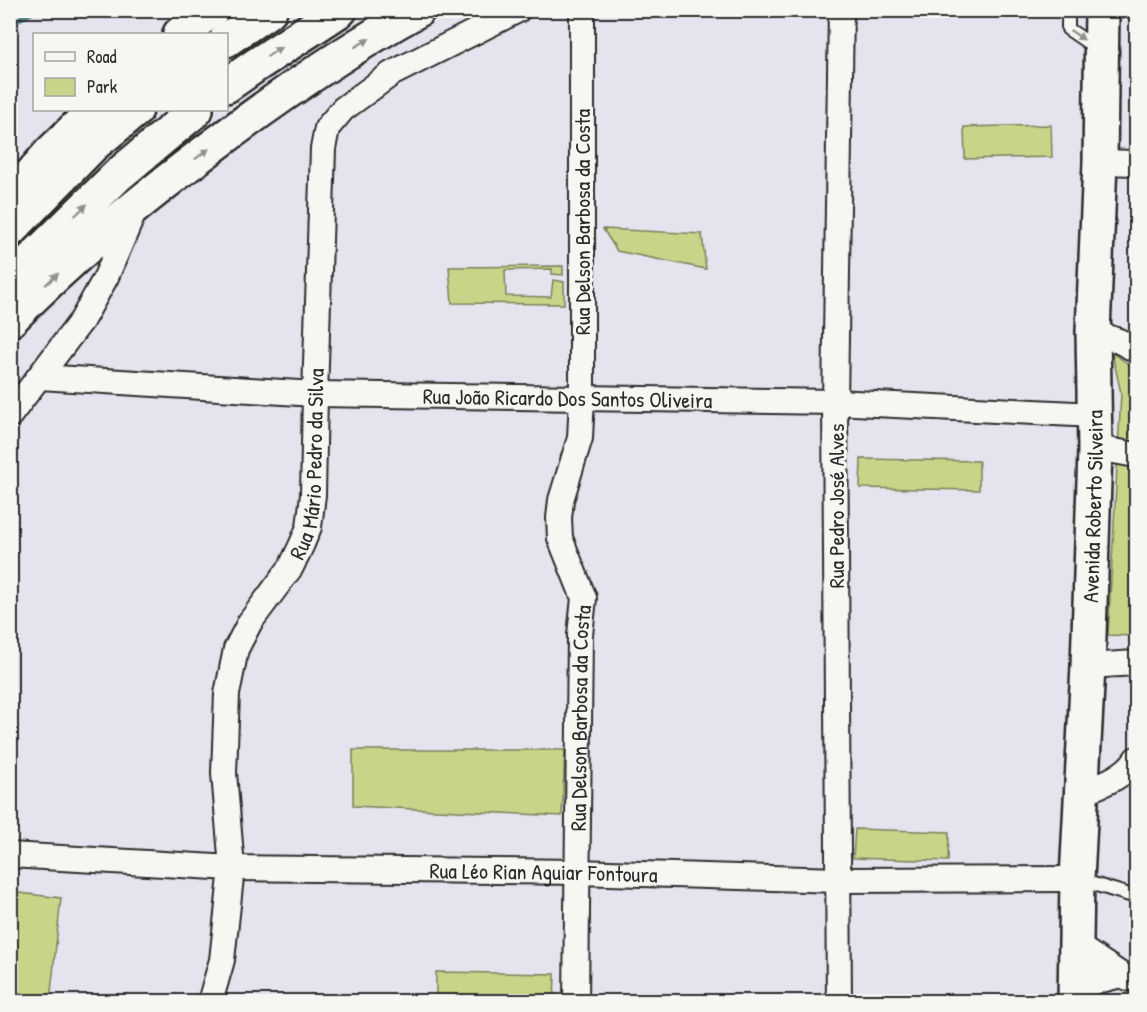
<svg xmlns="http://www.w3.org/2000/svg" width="1147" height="1012" font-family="'Patrick Hand',sans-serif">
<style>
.green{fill:#c8d589;stroke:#7a805a;stroke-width:1.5}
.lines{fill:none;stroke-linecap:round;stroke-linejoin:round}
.stream{stroke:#5c8a95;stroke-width:6}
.service-casing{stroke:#2b2b2b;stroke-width:16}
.minor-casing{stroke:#2b2b2b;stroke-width:28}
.primary-casing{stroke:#2b2b2b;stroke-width:38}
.trunk-casing{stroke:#2b2b2b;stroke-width:38}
.service{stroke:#f6f6f2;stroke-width:12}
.minor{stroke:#f6f6f2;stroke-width:24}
.primary{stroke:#f6f6f2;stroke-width:33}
.trunk{stroke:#f6f6f2;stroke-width:33}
.oneway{fill:#90908e}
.labels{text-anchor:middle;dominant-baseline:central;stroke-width:6;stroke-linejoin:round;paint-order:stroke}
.street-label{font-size:22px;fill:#2b2b2b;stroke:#f6f6f2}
</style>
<rect width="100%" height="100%" fill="#e6e2ee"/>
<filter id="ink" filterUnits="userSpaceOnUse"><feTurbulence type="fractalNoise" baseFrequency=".0167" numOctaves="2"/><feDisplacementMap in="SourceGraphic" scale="12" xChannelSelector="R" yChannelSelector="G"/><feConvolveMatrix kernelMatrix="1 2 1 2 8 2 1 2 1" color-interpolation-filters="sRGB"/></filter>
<g filter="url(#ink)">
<g class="green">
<polygon points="1051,125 1052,157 965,159 964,127"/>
<polygon points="603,229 702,234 706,269 617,251"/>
<polygon points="563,266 563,275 552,274 552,269 505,270 506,296 551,297 553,280 564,282 564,304 452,303 449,267"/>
<polygon points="1112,353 1136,369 1136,571 1133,636 1108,635 1121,393"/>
<polygon points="861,459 979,461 979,490 860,488"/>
<polygon points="353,750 565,750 562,816 353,806"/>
<polygon points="855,829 949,832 948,861 853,858"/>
<polygon points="11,892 61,898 50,1001 11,1001"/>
<polygon points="436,972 555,974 554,1001 436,1001"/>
</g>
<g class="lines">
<polyline class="stream" points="10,23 36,10"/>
<g class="service-casing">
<g id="service">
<polyline points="1068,10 1068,29 1099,50"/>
<polyline points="1077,879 1136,897"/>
</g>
</g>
<g class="minor-casing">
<g id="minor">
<polyline points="1100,162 1136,163"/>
<polyline points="1093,332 1119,341 1136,350"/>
<path id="s1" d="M 40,377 L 315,394 L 835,402 L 1095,415"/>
<polyline points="10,415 82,320 106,277 135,210"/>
<polyline points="1095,450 1108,450 1136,455"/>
<polyline points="1088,666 1136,663"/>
<path d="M 1081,793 C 1100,785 1125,777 1136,759"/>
<path id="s2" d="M 10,855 L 232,868 L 577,872 L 839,880 L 1077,879"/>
<polyline points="1076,945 1121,975 1136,981"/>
<polyline points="1075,987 1121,975"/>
<path id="s3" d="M 210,1002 L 222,960 L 232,868 L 224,773 L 227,694 L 236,649 L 250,622 L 291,567 L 302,544 L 309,527 L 313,495 L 315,394 L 323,149 L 327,128 L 343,109 L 391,74 L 518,10"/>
<path id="s4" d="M 576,1002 L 580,635 L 584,598 L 560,538 L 559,518 L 561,500 L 580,438 L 582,397 L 582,10"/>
<polyline points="839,1002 835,402 841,10"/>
</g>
</g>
<g class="primary-casing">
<g id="primary">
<path id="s5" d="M 1075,1002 L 1077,879 L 1088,666 L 1095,450 L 1093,332 L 1100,162 L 1102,10"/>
</g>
</g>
<g class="trunk-casing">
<g id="trunk">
<polyline points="180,34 212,10"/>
<polyline points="226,40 270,10"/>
<polyline points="226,86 256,65 340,10"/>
<polyline points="10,199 50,153 94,110"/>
<polyline points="10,230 93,145 136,110"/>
<polyline points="10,281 118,175 196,110"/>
<path d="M 10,320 C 72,256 142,199 213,146 C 279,96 346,50 418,10"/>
</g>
</g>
<use href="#service" class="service"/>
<use href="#minor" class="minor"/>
<use href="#primary" class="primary"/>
<use href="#trunk" class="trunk"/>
</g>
<defs><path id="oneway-solid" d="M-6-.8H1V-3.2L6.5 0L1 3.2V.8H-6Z" transform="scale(1.5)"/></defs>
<g class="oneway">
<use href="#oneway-solid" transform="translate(1077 35) rotate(34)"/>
<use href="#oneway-solid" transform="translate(362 43) rotate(-30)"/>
<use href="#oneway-solid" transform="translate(274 52) rotate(-33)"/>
<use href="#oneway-solid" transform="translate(202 154) rotate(-37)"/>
<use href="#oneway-solid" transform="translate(81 210) rotate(-44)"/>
<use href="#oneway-solid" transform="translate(52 279) rotate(-42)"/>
</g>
</g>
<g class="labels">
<g class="street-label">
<text transform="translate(582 222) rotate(-90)">Rua Delson Barbosa da Costa</text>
<text stroke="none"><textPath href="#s1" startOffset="528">Rua João Ricardo Dos Santos Oliveira</textPath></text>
<text stroke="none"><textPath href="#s3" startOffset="562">Rua Mário Pedro da Silva</textPath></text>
<text transform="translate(836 506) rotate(-90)">Rua Pedro José Alves</text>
<text stroke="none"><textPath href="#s5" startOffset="496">Avenida Roberto Silveira</textPath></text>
<text stroke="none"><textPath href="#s4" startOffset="284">Rua Delson Barbosa da Costa</textPath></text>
<text stroke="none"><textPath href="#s2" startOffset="534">Rua Léo Rian Aguiar Fontoura</textPath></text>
</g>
</g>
<rect width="1147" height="1012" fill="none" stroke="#f6f6f2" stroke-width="36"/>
<rect x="18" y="18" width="1111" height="976" fill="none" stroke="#2b2b2b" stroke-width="2" filter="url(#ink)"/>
<rect x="33" y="33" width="195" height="78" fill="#f6f6f2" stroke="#a5a5a2" stroke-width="1.5"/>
<rect x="45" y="52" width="30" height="9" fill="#f6f6f2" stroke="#a5a5a2" stroke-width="1.5"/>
<text x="87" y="63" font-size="18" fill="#2b2b2b">Road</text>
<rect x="45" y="78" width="30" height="18" fill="#c8d589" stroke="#a5a5a2" stroke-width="1.5"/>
<text x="87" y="93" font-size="18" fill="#2b2b2b">Park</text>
</svg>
